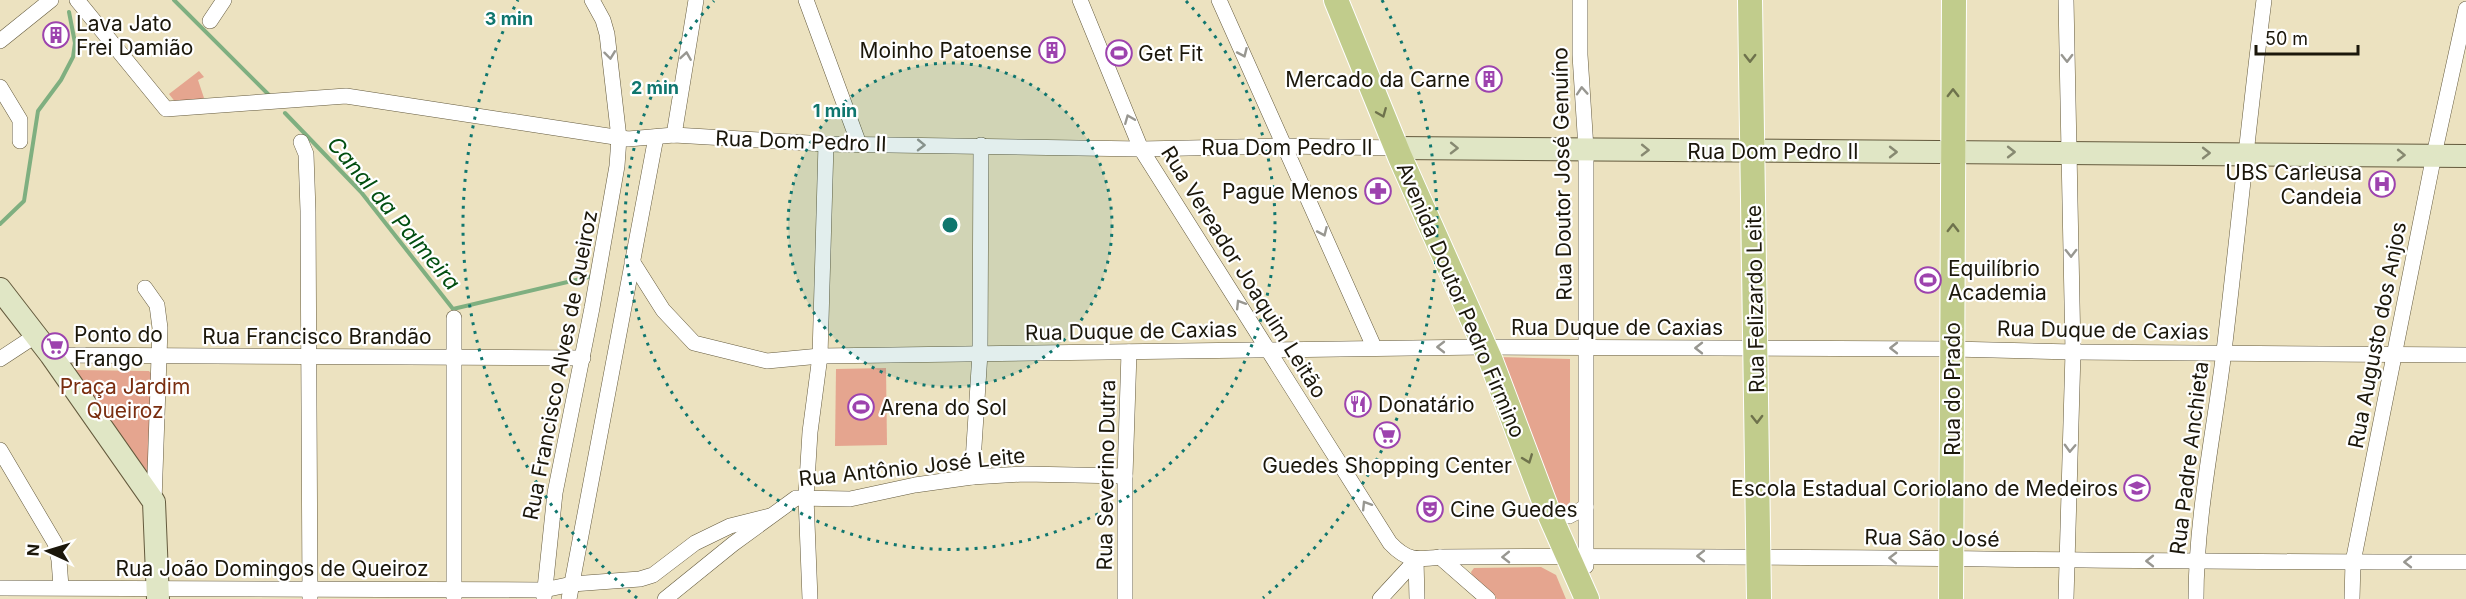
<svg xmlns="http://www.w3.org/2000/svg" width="2466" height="599" font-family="Inter,sans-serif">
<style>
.green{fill:#e5a58f}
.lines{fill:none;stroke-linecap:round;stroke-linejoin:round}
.stream{stroke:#7faf80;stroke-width:4}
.street-casing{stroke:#645a3d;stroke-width:16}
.secondary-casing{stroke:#645a3d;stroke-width:24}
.primary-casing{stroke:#fff;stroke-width:26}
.street{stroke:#fff;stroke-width:15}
.secondary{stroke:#e0e6c5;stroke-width:22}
.primary{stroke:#c1cc8c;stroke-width:24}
.oneway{stroke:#989791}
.oneway2{stroke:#6e724c}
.oneway3{stroke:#878971}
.ring{fill:none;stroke:#0f766e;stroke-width:3;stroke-dasharray:3 6}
.labels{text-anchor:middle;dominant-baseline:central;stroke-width:4.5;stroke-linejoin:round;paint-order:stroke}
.poi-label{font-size:21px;fill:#1b170b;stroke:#fff;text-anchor:start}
.street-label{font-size:21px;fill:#1b170b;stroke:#fff}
.park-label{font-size:21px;fill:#7a2e10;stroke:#fff}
.water-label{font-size:22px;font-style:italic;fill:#024e10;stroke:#fff}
.centre{fill:#0f766e;stroke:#fff;stroke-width:3}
.ring-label{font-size:18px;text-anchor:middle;font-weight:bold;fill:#0f766e;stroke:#fff;stroke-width:4.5;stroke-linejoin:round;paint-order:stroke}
</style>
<rect width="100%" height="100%" fill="#ece2c0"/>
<g class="green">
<polygon points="199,71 204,77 198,80 204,98 185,104 176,103 169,94"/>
<polygon points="1498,357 1570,359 1570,502 1565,508 1557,508"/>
<polygon points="886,368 887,445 835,446 836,369"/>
<polygon points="76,370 149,371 153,376 152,469 145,473 74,376"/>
<polygon points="1541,567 1556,575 1566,599 1497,599 1472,576 1471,572 1474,568"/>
</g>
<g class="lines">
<g class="stream">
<polyline points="174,0 270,96"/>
<polyline points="285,113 361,192 453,309 593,276"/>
<polyline points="0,224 24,201 38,111 61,80 73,57 75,43 69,12"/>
</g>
<g class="street-casing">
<g id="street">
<polyline points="77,0 166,109 346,96 628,139 674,135 826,144 1141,149 1285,146 1396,148"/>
<polyline points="806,0 859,144"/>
<path d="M 1080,0 L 1141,149 L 1390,543 C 1407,561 1416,560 1440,557 C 1782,554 2124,563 2466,562"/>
<polyline points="1219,0 1374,347"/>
<polyline points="1580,0 1580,55 1586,149 1586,566"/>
<polyline points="2066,0 2073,352 2066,599"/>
<polyline points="210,21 224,0"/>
<polyline points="0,41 51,0"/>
<polyline points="0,87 20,120 20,141"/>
<polyline points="674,135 696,0"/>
<polyline points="301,142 306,154 308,211 310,599"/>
<polyline points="632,261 663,310 694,343 767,361 820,356 1483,347 1952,349 2073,352 2466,355"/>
<polyline points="145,288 157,305 160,328 154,502"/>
<polyline points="51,355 583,358"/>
<polyline points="0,359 35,336"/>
<polyline points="0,450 55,543 59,560 61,587"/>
<polyline points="972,477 980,353 981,145"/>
<polyline points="1547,509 1569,516 1586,507"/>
<polyline points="1440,557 1488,599"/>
<polyline points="1416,560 1417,599"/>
<polyline points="0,588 544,590 572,584 640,579 653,575 695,543 730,526 770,516"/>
<polyline points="544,598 555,493 592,308 617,166 619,138 607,34 603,20 592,0"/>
<polyline points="454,599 454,318"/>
<polyline points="569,599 656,137"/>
<polyline points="665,599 733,544 796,498 850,499 915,485 972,477 1024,474 1125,476"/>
<polyline points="810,599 806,497 810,432 820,356 826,144"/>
<polyline points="1125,599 1125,476 1129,352"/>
<polyline points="1380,599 1416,560"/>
<path d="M 2196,599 C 2196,516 2214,434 2224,351 C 2238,234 2249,117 2264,0"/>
<polyline points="2352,599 2353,562 2434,155 2466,9"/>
</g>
</g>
<g class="secondary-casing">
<g id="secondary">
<polyline points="1396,148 2466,156"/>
<polyline points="0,289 51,355 154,502 158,599"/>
</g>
</g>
<g class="primary-casing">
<g id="primary">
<polyline points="1336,0 1400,157 1491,361 1547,509 1587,599"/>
<polyline points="1750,0 1759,599"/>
<polyline points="1951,599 1954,0"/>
</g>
</g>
<use href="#street" class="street"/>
<use href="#secondary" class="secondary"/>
<use href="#primary" class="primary"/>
</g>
<defs><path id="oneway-chevron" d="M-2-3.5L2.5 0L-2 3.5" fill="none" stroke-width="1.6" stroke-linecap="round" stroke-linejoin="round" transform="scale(1.5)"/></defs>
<g class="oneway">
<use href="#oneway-chevron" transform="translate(1243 53) rotate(66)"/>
<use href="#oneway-chevron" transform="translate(610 55) rotate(83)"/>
<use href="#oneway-chevron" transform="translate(686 56) rotate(-81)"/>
<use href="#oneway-chevron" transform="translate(2067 58) rotate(89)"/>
<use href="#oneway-chevron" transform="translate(1582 91) rotate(-94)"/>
<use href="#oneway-chevron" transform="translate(1129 119) rotate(-112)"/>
<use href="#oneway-chevron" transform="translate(921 145) rotate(1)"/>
<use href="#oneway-chevron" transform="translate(1323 232) rotate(66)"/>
<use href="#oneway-chevron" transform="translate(2071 253) rotate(89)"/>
<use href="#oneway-chevron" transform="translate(1240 304) rotate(-122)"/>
<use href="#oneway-chevron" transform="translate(1441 347) rotate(180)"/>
<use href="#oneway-chevron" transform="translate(1699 348) rotate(180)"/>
<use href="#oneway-chevron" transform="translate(1894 348) rotate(-180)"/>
<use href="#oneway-chevron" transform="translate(2070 448) rotate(92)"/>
<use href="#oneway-chevron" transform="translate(1366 505) rotate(-122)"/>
<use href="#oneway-chevron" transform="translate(1701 556) rotate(180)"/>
<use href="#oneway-chevron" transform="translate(1506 557) rotate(179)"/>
<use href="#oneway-chevron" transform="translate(1893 558) rotate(-179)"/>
<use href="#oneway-chevron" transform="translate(2150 561) rotate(180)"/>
<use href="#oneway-chevron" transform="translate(2408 562) rotate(180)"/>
</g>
<g class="oneway2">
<use href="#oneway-chevron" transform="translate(1750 58) rotate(90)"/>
<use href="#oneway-chevron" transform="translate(1953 93) rotate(-90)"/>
<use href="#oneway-chevron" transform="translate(1382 113) rotate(68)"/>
<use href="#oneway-chevron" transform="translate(1953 228) rotate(-90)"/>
<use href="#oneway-chevron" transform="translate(1757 419) rotate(89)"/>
<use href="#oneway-chevron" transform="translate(1528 459) rotate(69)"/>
</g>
<g class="oneway3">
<use href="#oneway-chevron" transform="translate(1454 148) rotate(1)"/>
<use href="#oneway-chevron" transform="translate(1645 150) rotate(1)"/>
<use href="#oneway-chevron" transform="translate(1893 152)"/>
<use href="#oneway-chevron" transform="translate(2011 152)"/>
<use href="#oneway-chevron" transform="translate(2206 153)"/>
<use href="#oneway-chevron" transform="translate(2401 155) rotate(1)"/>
</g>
<circle cx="950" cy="225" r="162" fill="#0f766e" fill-opacity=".12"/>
<g class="ring">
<circle cx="950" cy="225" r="162"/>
<path d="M1186 1A325 325 0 1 1 714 1"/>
<path d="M637 598A487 487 0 0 1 518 0M1382 0A487 487 0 0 1 1263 598"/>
</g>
<defs>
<g id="building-ring" transform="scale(1.35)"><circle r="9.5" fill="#fff" stroke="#9d43ae" stroke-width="1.5"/><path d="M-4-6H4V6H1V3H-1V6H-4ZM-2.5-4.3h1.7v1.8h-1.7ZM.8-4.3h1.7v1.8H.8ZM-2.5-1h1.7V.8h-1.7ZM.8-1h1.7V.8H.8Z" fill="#9d43ae"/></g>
<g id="stadium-ring" transform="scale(1.35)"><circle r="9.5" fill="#fff" stroke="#9d43ae" stroke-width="1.5"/><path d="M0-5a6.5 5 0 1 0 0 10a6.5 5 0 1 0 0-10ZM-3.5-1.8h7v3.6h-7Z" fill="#9d43ae"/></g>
<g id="hospital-ring" transform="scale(1.35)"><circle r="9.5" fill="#fff" stroke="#9d43ae" stroke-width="1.5"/><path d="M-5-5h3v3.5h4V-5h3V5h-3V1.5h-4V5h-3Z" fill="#9d43ae"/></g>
<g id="pharmacy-ring" transform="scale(1.35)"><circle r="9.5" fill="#fff" stroke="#9d43ae" stroke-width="1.5"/><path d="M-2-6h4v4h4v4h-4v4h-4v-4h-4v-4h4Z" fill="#9d43ae"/></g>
<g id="supermarket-ring" transform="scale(1.35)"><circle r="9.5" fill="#fff" stroke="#9d43ae" stroke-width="1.5"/><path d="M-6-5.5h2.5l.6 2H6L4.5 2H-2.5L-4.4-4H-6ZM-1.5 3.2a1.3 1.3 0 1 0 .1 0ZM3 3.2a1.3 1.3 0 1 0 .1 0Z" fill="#9d43ae"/></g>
<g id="restaurant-ring" transform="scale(1.35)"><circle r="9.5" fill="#fff" stroke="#9d43ae" stroke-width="1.5"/><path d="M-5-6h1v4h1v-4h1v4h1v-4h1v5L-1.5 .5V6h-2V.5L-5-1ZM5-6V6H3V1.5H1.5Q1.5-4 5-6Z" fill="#9d43ae"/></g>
<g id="school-ring" transform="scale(1.35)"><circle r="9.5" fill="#fff" stroke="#9d43ae" stroke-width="1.5"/><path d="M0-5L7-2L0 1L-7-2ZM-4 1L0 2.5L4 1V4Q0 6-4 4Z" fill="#9d43ae"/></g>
<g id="theatre-ring" transform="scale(1.35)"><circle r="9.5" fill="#fff" stroke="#9d43ae" stroke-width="1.5"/><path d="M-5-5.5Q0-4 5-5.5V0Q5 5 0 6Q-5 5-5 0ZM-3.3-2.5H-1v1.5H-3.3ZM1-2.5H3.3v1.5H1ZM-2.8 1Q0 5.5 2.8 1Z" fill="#9d43ae"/></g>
</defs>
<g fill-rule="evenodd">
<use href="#building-ring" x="56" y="35"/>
<use href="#building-ring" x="1052" y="50"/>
<use href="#stadium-ring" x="1119" y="53"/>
<use href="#building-ring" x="1489" y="79"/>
<use href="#hospital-ring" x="2382" y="184"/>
<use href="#pharmacy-ring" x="1378" y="191"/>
<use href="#stadium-ring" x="1928" y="280"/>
<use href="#supermarket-ring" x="55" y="346"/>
<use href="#restaurant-ring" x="1358" y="404"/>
<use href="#stadium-ring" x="861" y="407"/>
<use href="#supermarket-ring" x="1387" y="435"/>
<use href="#school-ring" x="2137" y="488"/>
<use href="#theatre-ring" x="1430" y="509"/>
</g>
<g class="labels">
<g class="poi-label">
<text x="76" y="23">Lava Jato<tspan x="76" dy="24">Frei Damião</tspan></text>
<text x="1032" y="50" text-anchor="end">Moinho Patoense</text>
<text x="1138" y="53">Get Fit</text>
<text x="1470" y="79" text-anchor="end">Mercado da Carne</text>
<text x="2362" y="172" text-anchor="end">UBS Carleusa<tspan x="2362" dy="24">Candeia</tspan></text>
<text x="1358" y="191" text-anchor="end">Pague Menos</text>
<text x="1948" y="268">Equilíbrio<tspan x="1948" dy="24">Academia</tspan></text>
<text x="74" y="334">Ponto do<tspan x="74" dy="24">Frango</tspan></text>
<text x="1378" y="404">Donatário</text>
<text x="880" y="407">Arena do Sol</text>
<text x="1387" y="465" text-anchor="middle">Guedes Shopping Center</text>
<text x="2118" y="488" text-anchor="end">Escola Estadual Coriolano de Medeiros</text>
<text x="1450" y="509">Cine Guedes</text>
</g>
<g class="street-label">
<text transform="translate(801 141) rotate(2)">Rua Dom Pedro II</text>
<text x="1287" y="147">Rua Dom Pedro II</text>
<text x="1773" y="151">Rua Dom Pedro II</text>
<text transform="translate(1562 174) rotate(-91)">Rua Doutor José Genuíno</text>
<text transform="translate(1244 272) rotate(58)">Rua Vereador Joaquim Leitão</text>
<text transform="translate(1755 299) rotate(-91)">Rua Felizardo Leite</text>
<text transform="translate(1461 300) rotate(67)">Avenida Doutor Pedro Firmino</text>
<text x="1617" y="327">Rua Duque de Caxias</text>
<text transform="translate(2103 330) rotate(1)">Rua Duque de Caxias</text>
<text transform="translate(1131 331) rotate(-1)">Rua Duque de Caxias</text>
<text transform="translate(2377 335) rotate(-79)">Rua Augusto dos Anjos</text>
<text x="317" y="336">Rua Francisco Brandão</text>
<text transform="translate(560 365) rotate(-79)">Rua Francisco Alves de Queiroz</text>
<text transform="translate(1952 389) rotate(-90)">Rua do Prado</text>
<text transform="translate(2189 458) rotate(-83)">Rua Padre Anchieta</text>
<text transform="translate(912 467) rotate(-6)">Rua Antônio José Leite</text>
<text transform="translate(1106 475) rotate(-89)">Rua Severino Dutra</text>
<text transform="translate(1932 538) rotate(1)">Rua São José</text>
<text x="272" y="568">Rua João Domingos de Queiroz</text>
</g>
<g class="park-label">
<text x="125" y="386">Praça Jardim<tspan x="125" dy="24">Queiroz</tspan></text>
</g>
<g class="water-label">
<text transform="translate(394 213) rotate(50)">Canal da Palmeira</text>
</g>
</g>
<circle cx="950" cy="225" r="9" class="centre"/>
<g class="ring-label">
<text x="509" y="25">3 min</text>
<text x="655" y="94">2 min</text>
<text x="835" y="117">1 min</text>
</g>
<g transform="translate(48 551) rotate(274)" stroke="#ffffff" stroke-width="4.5" paint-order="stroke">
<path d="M0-4.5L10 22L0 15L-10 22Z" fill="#1b170b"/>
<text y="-9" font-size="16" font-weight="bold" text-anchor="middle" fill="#1b170b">N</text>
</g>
<path d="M2256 45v9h102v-9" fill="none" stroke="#1b170b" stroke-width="3"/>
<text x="2265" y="45" font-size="18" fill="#1b170b" stroke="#ffffff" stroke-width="4.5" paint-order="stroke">50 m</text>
</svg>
